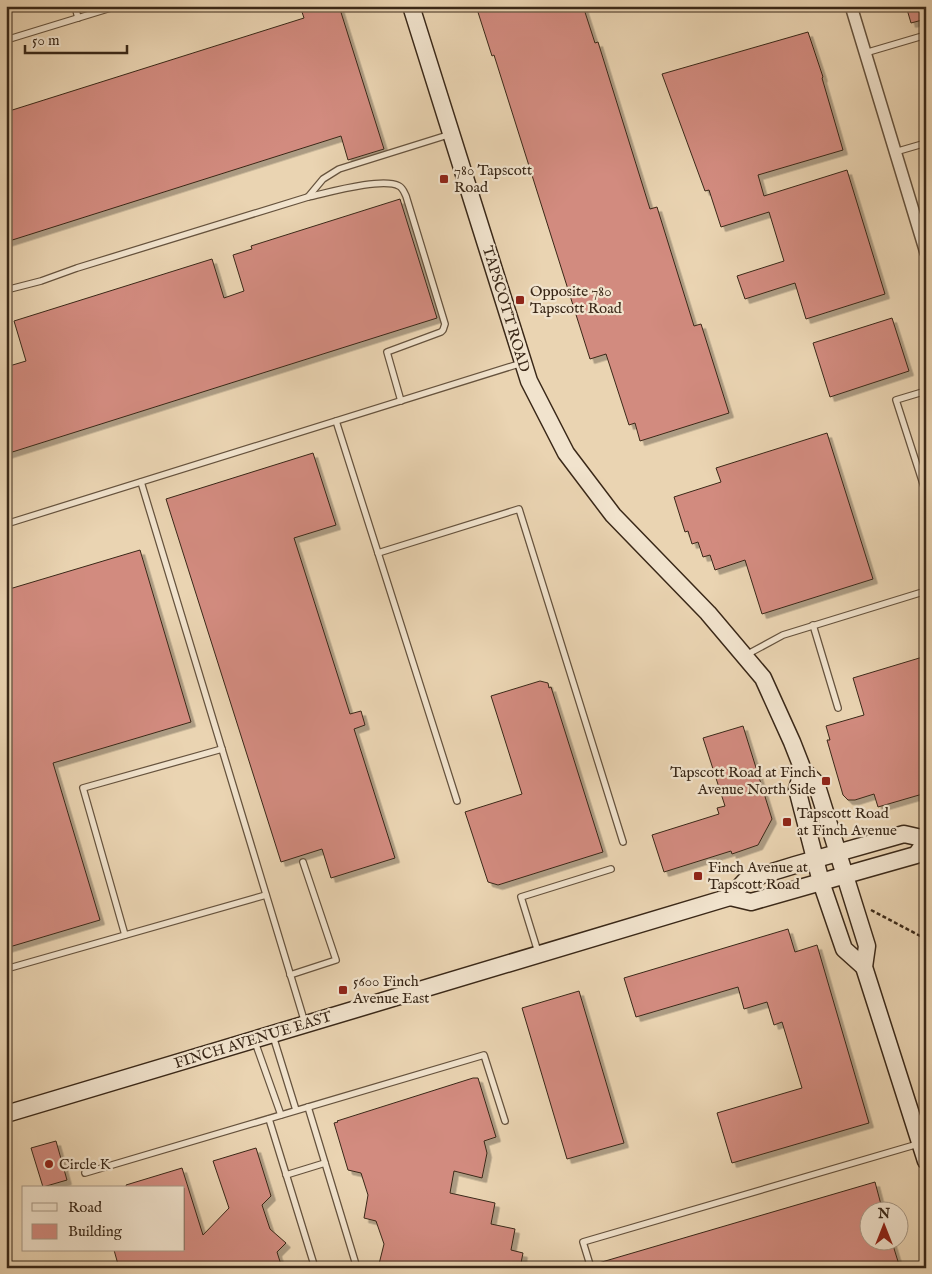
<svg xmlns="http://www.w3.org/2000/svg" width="932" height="1274" font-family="'IM FELL English',serif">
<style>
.building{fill:#d28b7f;stroke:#3a2818;filter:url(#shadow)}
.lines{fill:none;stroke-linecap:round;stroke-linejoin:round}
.lane-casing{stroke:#66533e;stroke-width:8}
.street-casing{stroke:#66533e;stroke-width:14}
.secondary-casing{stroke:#3a2818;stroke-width:19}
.path{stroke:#3a2818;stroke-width:2.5;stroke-dasharray:4 2.5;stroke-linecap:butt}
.lane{stroke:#f1e3cd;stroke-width:5.5}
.street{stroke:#f1e3cd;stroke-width:11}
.secondary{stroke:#f1e3cd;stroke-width:16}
.poi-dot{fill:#8f2418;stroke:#f1e3cd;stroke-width:2}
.labels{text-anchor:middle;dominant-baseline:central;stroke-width:4.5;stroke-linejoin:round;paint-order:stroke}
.poi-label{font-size:15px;fill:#3a2818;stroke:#f1e3cd;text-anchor:start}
.street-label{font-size:15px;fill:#3a2818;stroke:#f1e3cd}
</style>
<defs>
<filter id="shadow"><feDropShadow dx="4.5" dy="4.5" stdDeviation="0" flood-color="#0004"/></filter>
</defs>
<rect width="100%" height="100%" fill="#ead4b2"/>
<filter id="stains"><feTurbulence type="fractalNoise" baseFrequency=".004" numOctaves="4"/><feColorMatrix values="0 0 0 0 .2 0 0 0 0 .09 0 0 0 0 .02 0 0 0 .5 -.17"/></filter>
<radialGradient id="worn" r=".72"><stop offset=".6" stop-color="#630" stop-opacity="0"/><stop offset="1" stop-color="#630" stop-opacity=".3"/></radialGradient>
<g class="building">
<polygon points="300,6 339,6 384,149 348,160 341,136 6,242 6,112 304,18"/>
<polygon points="476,6 583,6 595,43 598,42 650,209 657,207 694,326 701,324 729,413 640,441 635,423 629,425 606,354 590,359 494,55 492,56"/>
<polygon points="906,6 926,6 926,19 911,23"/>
<polygon points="808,32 823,77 822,78 843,150 758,175 764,196 847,170 885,294 806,319 795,283 745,299 737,276 784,261 769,212 721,227 709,190 705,191 662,74"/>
<polygon points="400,199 437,318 6,454 6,367 26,361 14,321 212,259 224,298 244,291 233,255 252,249 251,246"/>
<polygon points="892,318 909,371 830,397 813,343"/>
<polygon points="827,433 873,579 762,614 745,560 715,570 710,555 703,557 698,542 692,544 688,531 685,532 674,497 721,482 716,468"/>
<polygon points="313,453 336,525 294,538 350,714 361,711 365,725 354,729 395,858 331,878 322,849 281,862 166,499"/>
<polygon points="140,550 191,722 53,763 100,920 6,948 6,590"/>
<polygon points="926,656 926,793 878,807 874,794 855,800 848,800 843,795 827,740 830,740 826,726 864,715 853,678"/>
<polygon points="540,681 548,683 549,688 551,687 603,852 498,885 488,882 465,812 522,794 491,696"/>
<polygon points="743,726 772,819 758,845 732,854 731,851 664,872 652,835 719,814 717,808 725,806 703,738"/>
<polygon points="788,929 795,952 817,945 869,1123 732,1163 717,1113 802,1088 782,1022 774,1025 767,1002 744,1009 738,987 636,1017 624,978"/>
<polygon points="579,991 624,1143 567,1159 522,1008"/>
<polygon points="473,1078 478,1078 496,1137 484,1141 487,1153 482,1178 454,1171 450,1193 495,1203 491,1224 515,1229 511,1250 523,1253 520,1268 378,1268 384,1244 376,1221 364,1218 368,1195 361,1173 348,1170 334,1123 338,1122 337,1121"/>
<polygon points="56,1141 67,1180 43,1187 31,1148"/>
<polygon points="256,1148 271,1196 262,1205 270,1229 286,1243 277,1252 282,1268 119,1268 114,1250 184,1250 184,1188 127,1188 126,1185 182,1168 203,1235 229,1208 213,1161"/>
<polygon points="875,1182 883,1212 870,1212 870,1242 892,1242 900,1268 596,1268 595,1264"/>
</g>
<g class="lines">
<g class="lane-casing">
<g id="lane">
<polyline points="75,6 78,18"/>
<polyline points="6,40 117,6"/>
<polyline points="865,53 926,35"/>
<polyline points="895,152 926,143"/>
<path d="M 308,197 C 327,193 382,177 399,186 C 403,188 404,192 406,196 L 445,324 L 443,330 L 441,332 L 387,352 L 401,401"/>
<polyline points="6,290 41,281 77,268 308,197 323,179 339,169 451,134"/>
<polyline points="926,391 896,400 926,493"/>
<polyline points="336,421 457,801"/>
<polyline points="141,482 305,1023"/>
<polyline points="6,524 522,363"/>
<polyline points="378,553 519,509 623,842"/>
<polyline points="813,625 838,708"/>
<polyline points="746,655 783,635 926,591"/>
<polyline points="125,935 83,788 222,749"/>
<polyline points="538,952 521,897 611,869"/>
<polyline points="6,969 266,895"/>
<polyline points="290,975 336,960 303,862"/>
<polyline points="273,1036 296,1110"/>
<polyline points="255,1042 281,1115"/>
<polyline points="308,1107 357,1268"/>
<polyline points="269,1119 315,1268"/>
<polyline points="85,1173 484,1055 505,1121"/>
<polyline points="286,1175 325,1163"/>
<polyline points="591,1268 583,1242 918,1144"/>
</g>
</g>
<g class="street-casing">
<polyline id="street" points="851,6 926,253"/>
</g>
<g class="secondary-casing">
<g id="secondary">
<polyline points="411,6 529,381 566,453 613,515 708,613 763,678 792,742 803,770 816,783 867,946 864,967 926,1161"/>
<polyline points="803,770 797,789 821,882 844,949 864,967"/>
<polyline points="730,897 751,902 863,870 916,855 926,841"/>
<polyline points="6,1114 730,897 746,880 795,865 904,834 926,839"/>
</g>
</g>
<polyline class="path" points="871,910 926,939"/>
<use href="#lane" class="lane"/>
<use href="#street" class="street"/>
<use href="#secondary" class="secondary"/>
</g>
<g class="poi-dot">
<rect x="439" y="174" width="10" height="10" rx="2.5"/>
<rect x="515" y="295" width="10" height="10" rx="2.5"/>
<rect x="821" y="776" width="10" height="10" rx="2.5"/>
<rect x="782" y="817" width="10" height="10" rx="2.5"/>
<rect x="693" y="871" width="10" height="10" rx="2.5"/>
<rect x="338" y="985" width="10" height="10" rx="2.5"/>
<circle cx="49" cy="1164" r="5"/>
</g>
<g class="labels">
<g class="poi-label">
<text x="454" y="170">780 Tapscott<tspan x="454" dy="17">Road</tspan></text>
<text x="530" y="291">Opposite 780<tspan x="530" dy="17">Tapscott Road</tspan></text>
<text x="816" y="772" text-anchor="end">Tapscott Road at Finch<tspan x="816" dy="17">Avenue North Side</tspan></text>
<text x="797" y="813">Tapscott Road<tspan x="797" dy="17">at Finch Avenue</tspan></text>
<text x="708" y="867">Finch Avenue at<tspan x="708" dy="17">Tapscott Road</tspan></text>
<text x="353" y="981">5600 Finch<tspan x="353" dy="17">Avenue East</tspan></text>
<text x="59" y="1164">Circle K</text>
</g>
<g class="street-label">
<text transform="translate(506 309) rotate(73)">TAPSCOTT ROAD</text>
<text transform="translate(253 1040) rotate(-17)">FINCH AVENUE EAST</text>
</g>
</g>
<rect width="932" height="1274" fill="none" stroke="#ead4b2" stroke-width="25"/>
<rect x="8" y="8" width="917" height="1259" fill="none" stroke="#3a2818" stroke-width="2.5"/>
<rect x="12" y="12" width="907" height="1249" fill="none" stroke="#3a2818"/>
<rect x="22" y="1186" width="162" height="65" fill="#f1e3cd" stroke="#a89885"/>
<rect x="32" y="1203" width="25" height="8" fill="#f1e3cd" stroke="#a89885"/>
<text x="68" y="1212" font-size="15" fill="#3a2818">Road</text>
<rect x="32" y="1224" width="25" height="15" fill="#d28b7f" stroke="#a89885"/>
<text x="68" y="1236" font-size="15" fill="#3a2818">Building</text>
<g transform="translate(884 1226)"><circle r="24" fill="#f1e3cd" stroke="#a89885"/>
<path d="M0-4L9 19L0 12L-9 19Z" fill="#8f2418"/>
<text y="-8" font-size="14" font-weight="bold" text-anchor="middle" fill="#3a2818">N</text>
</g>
<path d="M25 45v8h102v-8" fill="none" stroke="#3a2818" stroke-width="2.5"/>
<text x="32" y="45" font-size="15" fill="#3a2818" stroke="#f1e3cd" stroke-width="4" paint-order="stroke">50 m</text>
<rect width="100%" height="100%" filter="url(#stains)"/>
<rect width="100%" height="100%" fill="url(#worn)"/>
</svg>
